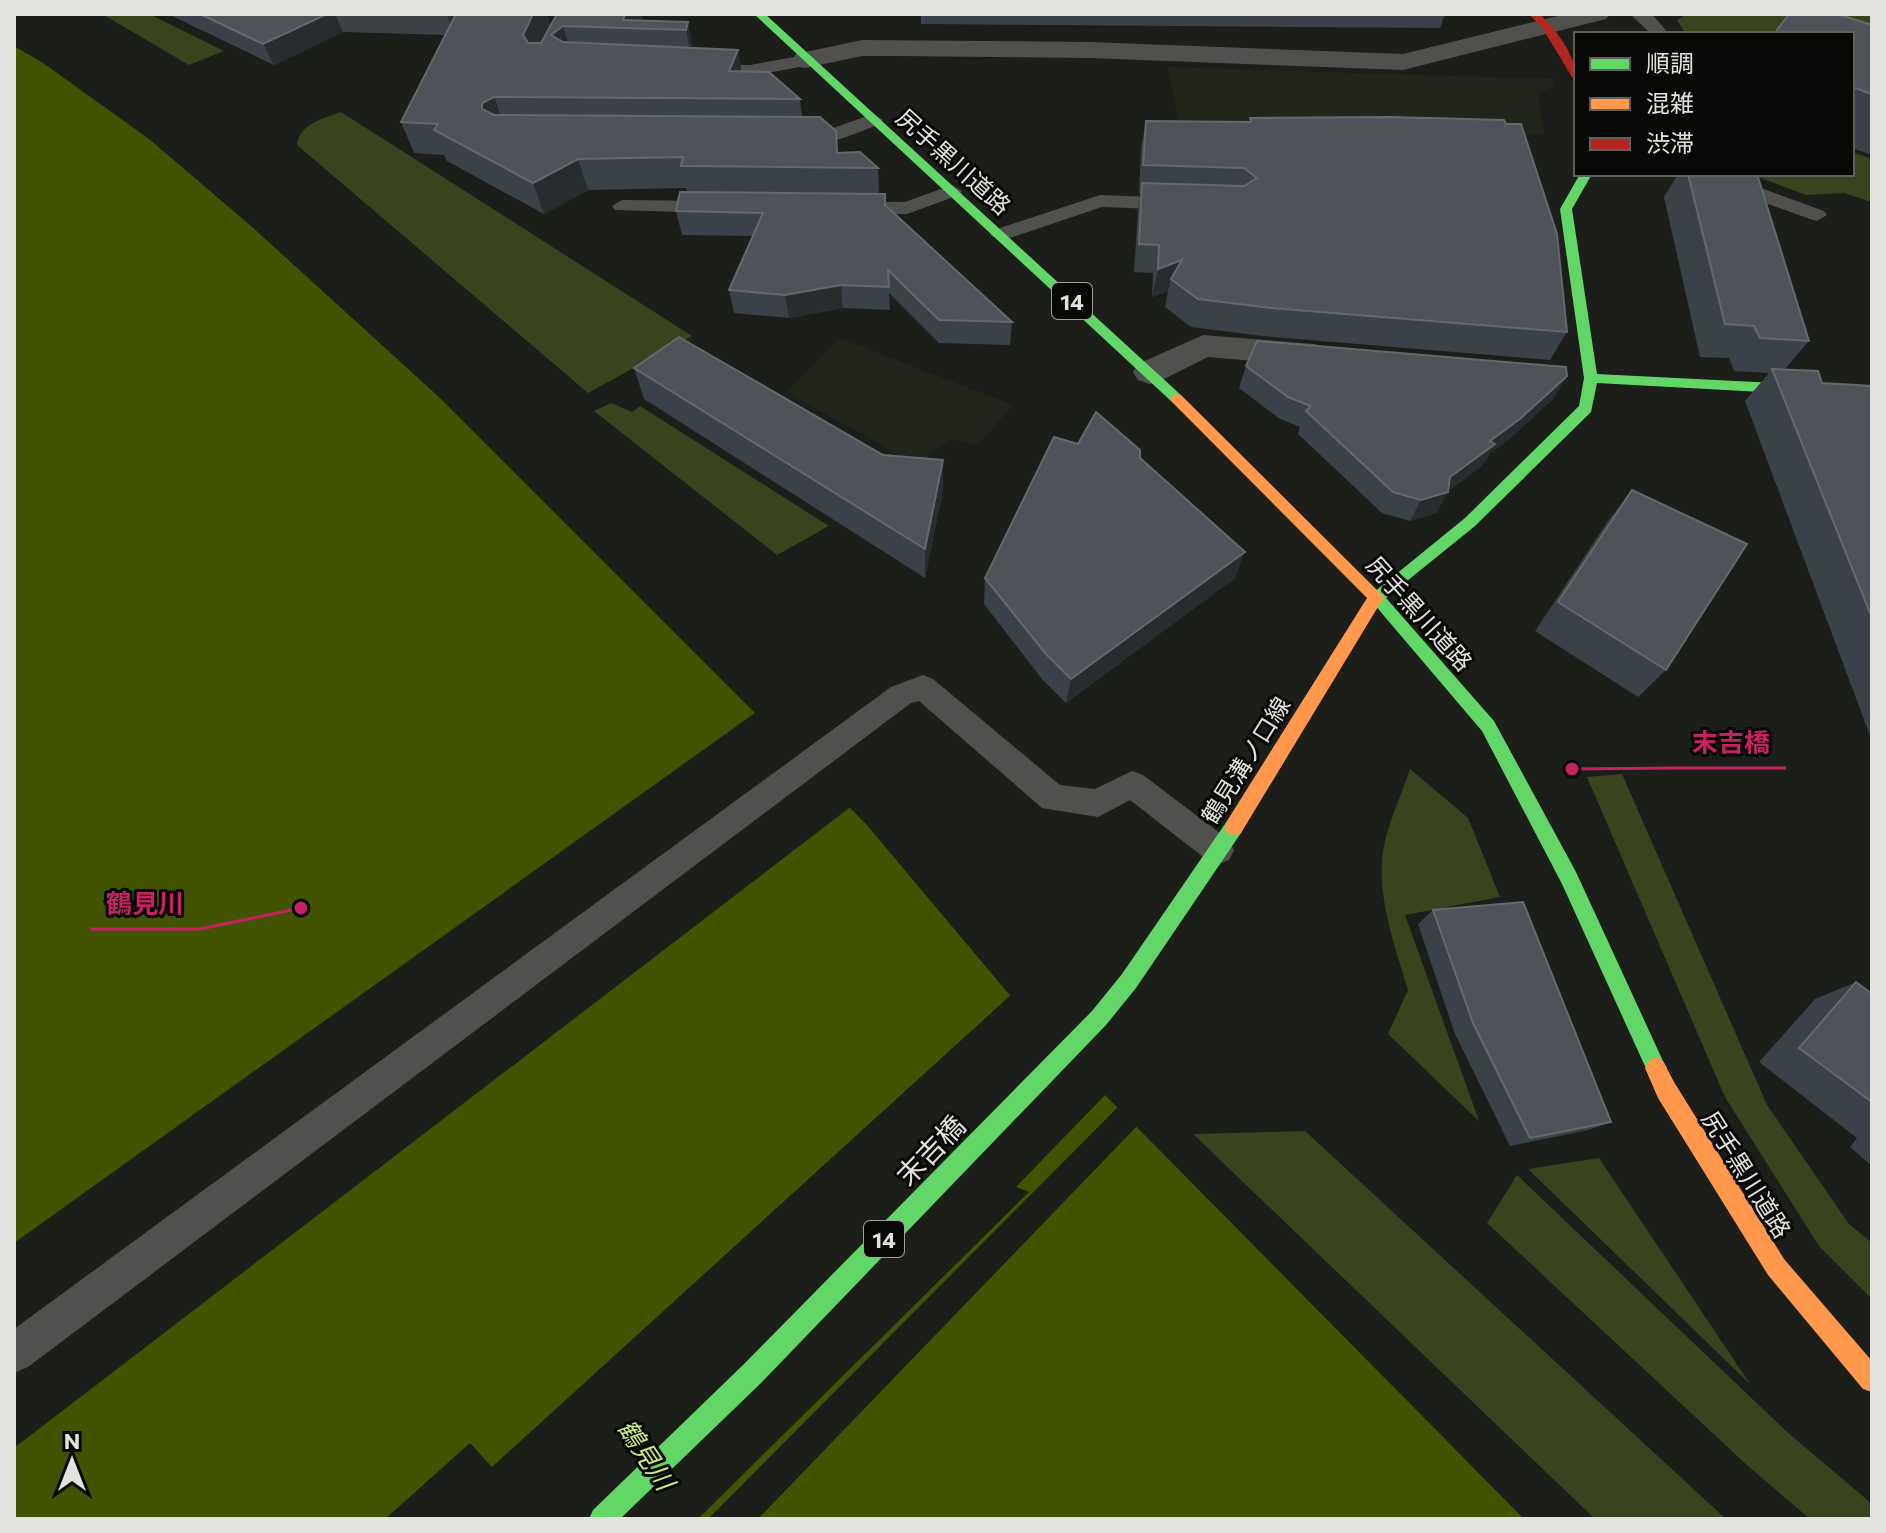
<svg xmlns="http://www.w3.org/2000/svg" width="1886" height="1533" font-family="Commissioner,'Noto Sans JP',sans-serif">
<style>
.built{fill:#22261a}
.green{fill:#39441e}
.water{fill:#425402}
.pier{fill:#1c1e1a}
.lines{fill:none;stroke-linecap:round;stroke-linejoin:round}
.lane{fill:#50514e;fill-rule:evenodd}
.street{fill:#50514e;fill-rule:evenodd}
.fast{fill:#63d668;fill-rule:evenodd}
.slow{fill:#ff974d;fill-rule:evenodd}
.jam{fill:#b3261e;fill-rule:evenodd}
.wall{fill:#3b4148}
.shaded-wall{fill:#272c2f}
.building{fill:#4d5358;stroke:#64696d;stroke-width:2}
.labels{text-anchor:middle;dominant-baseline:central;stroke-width:6;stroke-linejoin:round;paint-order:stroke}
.shield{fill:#080906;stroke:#a0a29d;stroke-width:2}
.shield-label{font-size:22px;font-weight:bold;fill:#e1e3de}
.street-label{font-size:24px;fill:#e1e3de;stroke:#080906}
.water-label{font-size:26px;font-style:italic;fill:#cae980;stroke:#080906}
.near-street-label{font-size:28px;fill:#e1e3de;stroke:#080906}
.leader{fill:none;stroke:#c42262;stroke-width:3}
.callout-dot{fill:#c42262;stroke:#080906;stroke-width:3}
.callout-label{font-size:26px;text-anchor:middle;font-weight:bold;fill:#c42262;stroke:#080906;stroke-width:6;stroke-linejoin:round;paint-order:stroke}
</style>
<rect width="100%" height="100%" fill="#1c1e1a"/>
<g class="built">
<polygon points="1168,67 1552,79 1556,86 1538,93 1544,135 1180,132"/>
<polygon points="839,338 1013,405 978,445 950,439 917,465 786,392"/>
</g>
<g class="green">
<polygon points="102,14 149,14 224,51 189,65"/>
<polygon points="1687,14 1872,14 1872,78 1852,34 1686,34 1677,20"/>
<path d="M 341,112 L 692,336 L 588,393 L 297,145 C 300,123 323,119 341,112 Z"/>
<polygon points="1852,152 1872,159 1872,202 1844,193 1806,195 1750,174 1852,174"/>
<polygon points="611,403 632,412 640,406 829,526 777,555 594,411"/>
<path d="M 1410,769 L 1468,818 L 1500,897 L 1405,915 L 1479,1121 L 1388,1034 L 1408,990 C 1395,946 1373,887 1385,841 C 1391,817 1402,793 1410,769 Z"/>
<polygon points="1622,774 1767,1105 1849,1224 1872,1243 1872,1299 1819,1246 1725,1097 1587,777"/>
<polygon points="1305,1131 1726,1519 1595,1519 1193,1134"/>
<polygon points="1599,1158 1750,1384 1528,1169"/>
<polygon points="1517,1175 1786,1431 1872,1504 1872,1519 1810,1519 1748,1466 1487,1223"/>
</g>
<polygon class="water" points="14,46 43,63 149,139 251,226 440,398 866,824 1029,1018 1524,1519 14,1519"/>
<g class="pier">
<polygon points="759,710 853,805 14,1448 14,1243"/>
<polygon points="1013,993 1108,1092 1016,1187 1029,1192 698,1519 385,1519 470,1443 492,1467"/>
<polygon points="1120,1105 1139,1124 758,1519 708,1519"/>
</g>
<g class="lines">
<g class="lane">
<polygon points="1630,14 1652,14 1669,34 1651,34"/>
<path d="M 805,55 L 814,60 L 811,64 C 788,70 710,86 693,69 L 702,64 L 750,65 Z"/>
<path d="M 873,114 L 883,120 L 880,124 C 858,132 804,158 785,139 L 795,133 L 819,133 Z"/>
<polygon points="1693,174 1722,174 1824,211 1827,215 1817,221 1810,219 1696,178"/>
<polygon points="952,185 962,191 959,195 907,214 848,214 838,208 848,202 905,202"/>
<polygon points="1100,195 1181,198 1191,204 1181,210 1102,207 1001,241 990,235 994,230"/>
<polygon points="622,200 716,201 726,207 716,213 615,210 612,206"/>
<polygon points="923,675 933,679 1060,785 1095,789 1132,771 1143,775 1229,840 1234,850 1229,860 1218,864 1207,860 1130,800 1098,817 1042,808 919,701 911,703 28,1367 14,1373 14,1329 891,687"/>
</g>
<g class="street">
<polygon points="1566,14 1610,14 1606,19 1403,70 1090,58 898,56 862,56 805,68 796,66 792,60 796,54 862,40 1090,42 1403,54"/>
<polygon points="1203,335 1314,344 1326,347 1331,355 1326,363 1314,366 1208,357 1162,380 1150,384 1138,380 1133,372 1138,364"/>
</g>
<g class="fast">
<polygon points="754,14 765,14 1182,396 1182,402 1172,402"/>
<polygon points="1580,174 1592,174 1572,209 1597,374 1872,388 1872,398 1597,383 1591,412 1475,526 1386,598 1494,721 1576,872 1663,1061 1667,1068 1663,1075 1656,1079 1649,1075 1562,884 1482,731 1368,597 1465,518 1579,406 1584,378 1560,209"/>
<polygon points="1234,819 1241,821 1243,827 1241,833 1136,988 1106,1025 761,1383 620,1519 589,1519 593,1510 743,1365 1092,1011 1122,974 1227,821"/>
</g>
<g class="slow">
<polygon points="1177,394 1182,396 1384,597 1241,833 1234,835 1227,833 1225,827 1227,821 1367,598 1172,402 1172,396"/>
<polygon points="1656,1057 1663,1061 1674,1082 1784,1259 1872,1361 1872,1392 1863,1389 1768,1275 1658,1098 1645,1068 1649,1061"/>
</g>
<path class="jam" d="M 1529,14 L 1540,14 C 1556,30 1576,55 1576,78 L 1572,77 L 1543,29 Z"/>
</g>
<g class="wall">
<polygon points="168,14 547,14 550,26 557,14 643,14 641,20 688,22 692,48 800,99 802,116 836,131 837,153 878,168 879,194 885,205 1012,322 1010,345 939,343 889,293 890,310 843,308 789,318 734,313 729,290 753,236 682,235 676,211 687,192 686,188 588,190 544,214 447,161 444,155 414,153 401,122 445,35 343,32 274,65"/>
<polygon points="921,14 1445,14 1440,28 921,24"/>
<polygon points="1872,25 1872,155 1852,148 1852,34"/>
<polygon points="1250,118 1567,332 1550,360 1262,336 1191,327 1165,307 1168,291 1152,297 1153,273 1134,272 1138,211 1141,193 1139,193 1141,149 1146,121 1250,122"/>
<polygon points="1678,174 1757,174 1809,341 1784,370 1822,383 1872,386 1872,741 1745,401 1769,373 1734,371 1729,358 1700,357 1664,197"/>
<polygon points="1246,366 1553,399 1508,440 1490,453 1482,466 1448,491 1436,513 1410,521 1382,513 1298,434 1300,427 1280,419 1239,388"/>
<polygon points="634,368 943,490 925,578 644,399"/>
<polygon points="1078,444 1140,458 1235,578 1066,703 1042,679 984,604 985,578"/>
<polygon points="1632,490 1666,670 1638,697 1535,631 1608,521"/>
<polygon points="1433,910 1611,1122 1588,1130 1510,1146 1455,1034 1418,924"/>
<polygon points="1856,982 1872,994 1872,1166 1850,1147 1857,1138 1759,1062 1815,999"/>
</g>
<g class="shaded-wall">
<polygon points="327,14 335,14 343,32 274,65 263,44"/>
<polygon points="447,14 467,14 454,35"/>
<polygon points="533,14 547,14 550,27 532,66 523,35"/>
<polygon points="625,14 643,14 638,28 623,20"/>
<polygon points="688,22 693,53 692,60 686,30"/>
<polygon points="563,26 572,57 551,35"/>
<polygon points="738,50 743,80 729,71"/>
<polygon points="494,97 505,128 482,109 482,103"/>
<polygon points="578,159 588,190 544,214 533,183"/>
<polygon points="1182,260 1171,279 1168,291 1152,297 1158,269"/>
<polygon points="841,285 843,308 789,318 785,295"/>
<polygon points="1567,376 1553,399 1508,440 1490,453 1482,466 1445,493 1448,492 1436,513 1410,521 1421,500 1490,441"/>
<polygon points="943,460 943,490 925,578 925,549"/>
<polygon points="1245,552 1235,578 1066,703 1071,679"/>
</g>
<g class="building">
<polygon points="200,14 327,14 263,44"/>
<polygon points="456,14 533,14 523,35 528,43 541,43 557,14 625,14 623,20 688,22 686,30 563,26 551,35 563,42 738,50 729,71 769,72 800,99 494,97 482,103 482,109 494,115 820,117 836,131 837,153 860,152 878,168 681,166 683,157 578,159 533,183 434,130 438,124 401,122"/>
<polygon points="1789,14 1837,14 1872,25 1872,94 1852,87 1852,34 1774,34"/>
<polygon points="1391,117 1504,120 1506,124 1521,124 1557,234 1567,332 1271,308 1198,299 1171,279 1182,260 1158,269 1159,245 1139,244 1142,183 1244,186 1257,178 1244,168 1143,165 1146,121 1251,122 1250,118"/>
<polygon points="1688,174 1757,174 1809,341 1760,338 1754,326 1725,324"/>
<polygon points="680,192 885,194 885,205 1012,322 939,320 888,270 889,287 841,285 785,295 729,290 763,213 676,211"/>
<polygon points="679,337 883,455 943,460 925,549 634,368"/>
<polygon points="1257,341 1566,367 1567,376 1521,418 1490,441 1495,444 1450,477 1448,492 1421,500 1393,492 1306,411 1311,406 1288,397 1246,366"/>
<polygon points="1772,369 1818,371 1822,383 1872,386 1872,618"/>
<polygon points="1096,412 1140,450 1140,458 1245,552 1071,679 1046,654 985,578 1054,437 1078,444"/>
<polygon points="1632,490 1747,544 1666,670 1558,602"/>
<polygon points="1523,902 1611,1122 1530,1138 1473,1023 1433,910"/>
<polygon points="1856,982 1872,994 1872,1102 1799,1048"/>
</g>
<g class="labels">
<g class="shield">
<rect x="1052" y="283" width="40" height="36" rx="6"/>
<rect x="864" y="1221" width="40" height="36" rx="6"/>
</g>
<g class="shield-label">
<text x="1072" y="301">14</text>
<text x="884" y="1239">14</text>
</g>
<g class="street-label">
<text transform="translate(954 161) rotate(42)">尻手黒川道路</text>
<text transform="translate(1420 613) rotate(48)">尻手黒川道路</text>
<text transform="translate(1245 760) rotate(-58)">鶴見溝ノ口線</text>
<text transform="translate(1747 1174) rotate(58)">尻手黒川道路</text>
</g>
<g class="water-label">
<text transform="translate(647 1454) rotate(56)">鶴見川</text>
</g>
<g class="near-street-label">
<text transform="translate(930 1150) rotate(-46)">末吉橋</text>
</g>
</g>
<path class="leader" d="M1572 769L1676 768H1786M301 908L200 929H90"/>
<g class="callout-dot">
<circle cx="1572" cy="769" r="8"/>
<circle cx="301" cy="908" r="8"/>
</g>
<g class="callout-label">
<text x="1731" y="752">末吉橋</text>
<text x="145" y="913">鶴見川</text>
</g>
<rect width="1886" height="1533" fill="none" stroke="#e1e3de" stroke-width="32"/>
<rect x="1574" y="32" width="280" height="144" fill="#080906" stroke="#5f605c" stroke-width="2"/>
<rect x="1590" y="58" width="40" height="12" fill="#63d668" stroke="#5f605c" stroke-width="2"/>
<text x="1646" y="72" font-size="24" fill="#e1e3de">順調</text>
<rect x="1590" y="98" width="40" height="12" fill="#ff974d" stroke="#5f605c" stroke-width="2"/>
<text x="1646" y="112" font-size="24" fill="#e1e3de">混雑</text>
<rect x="1590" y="138" width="40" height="12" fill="#b3261e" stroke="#5f605c" stroke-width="2"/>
<text x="1646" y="152" font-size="24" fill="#e1e3de">渋滞</text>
<g transform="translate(72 1461)" stroke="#080906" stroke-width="6" paint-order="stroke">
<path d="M0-6L14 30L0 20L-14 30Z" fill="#e1e3de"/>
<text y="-12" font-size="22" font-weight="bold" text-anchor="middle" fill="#e1e3de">N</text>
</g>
</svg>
